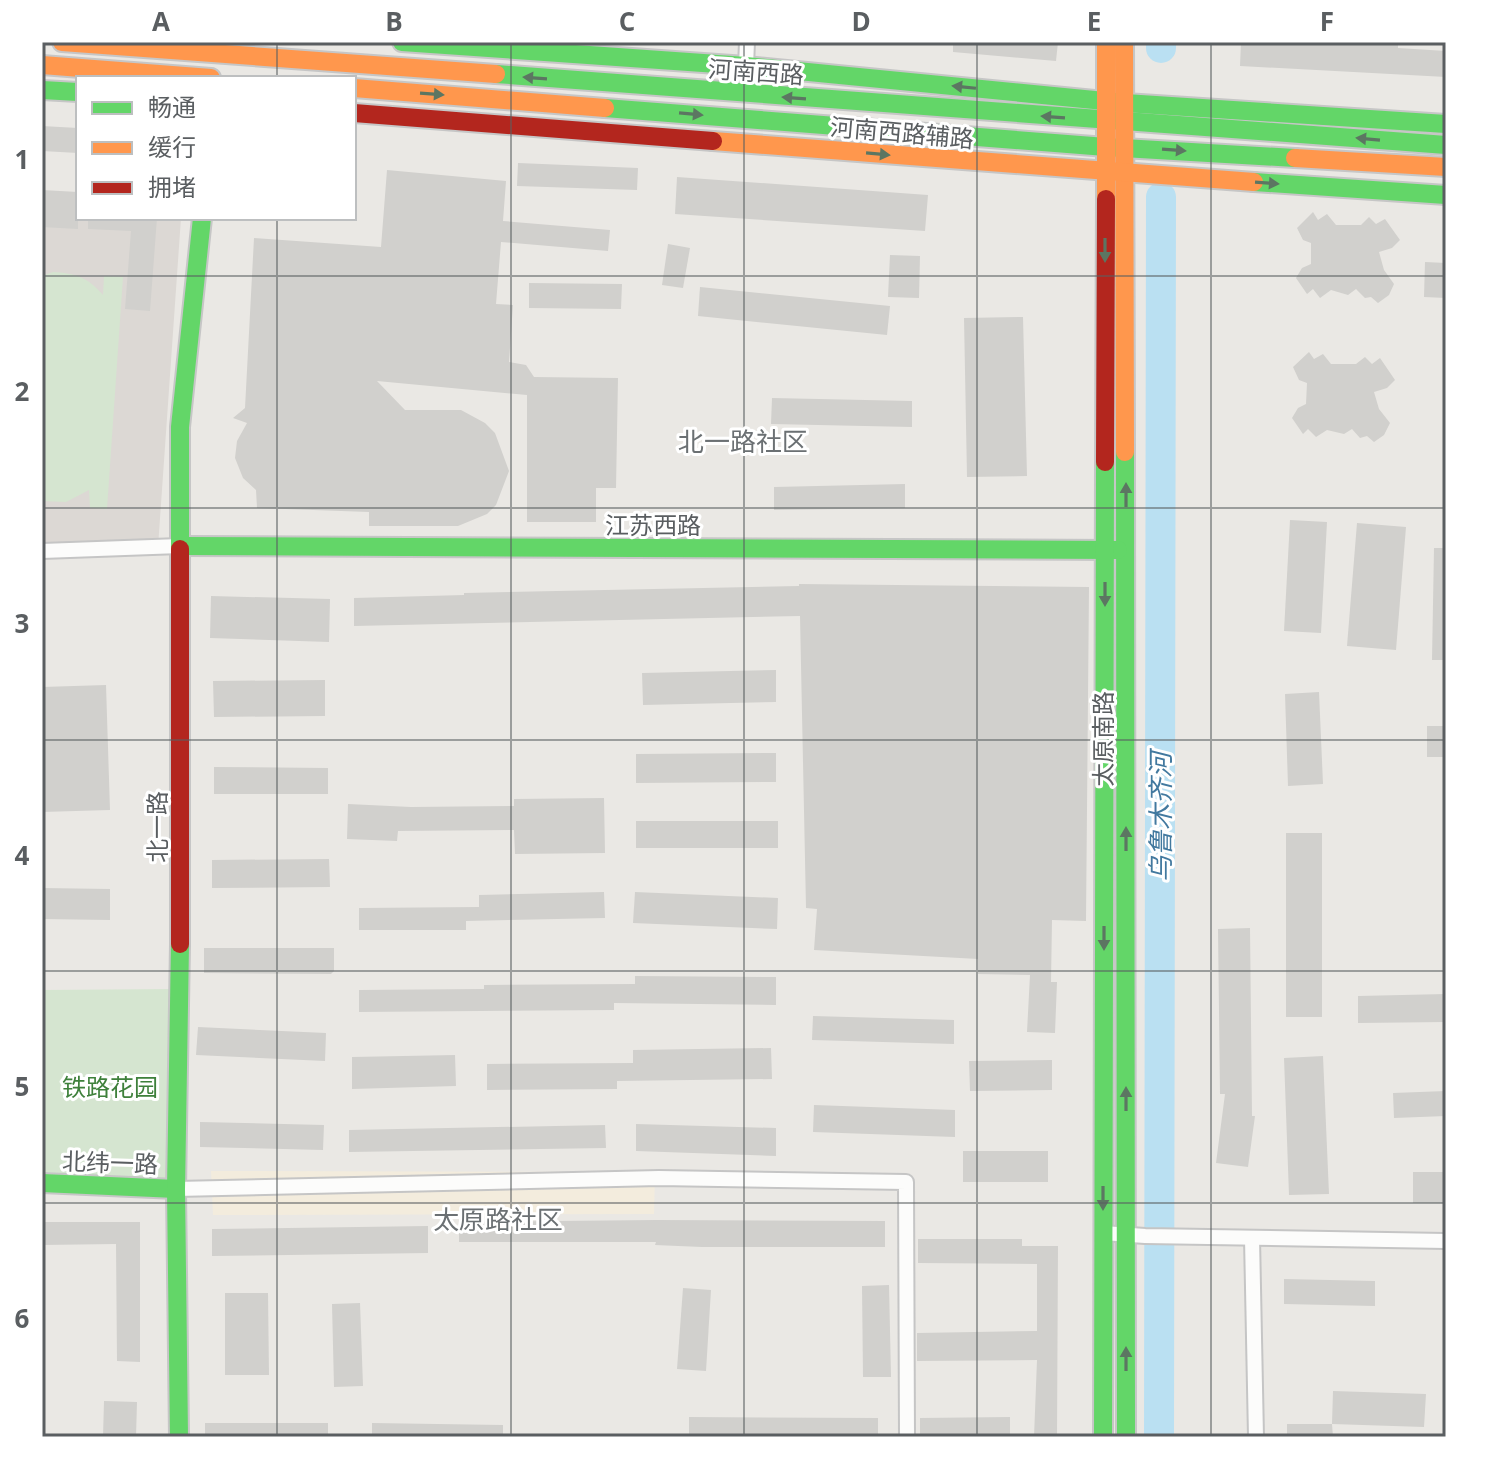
<svg xmlns="http://www.w3.org/2000/svg" width="1488" height="1479" font-family="'Open Sans','Noto Sans SC',sans-serif">
<style>
.commercial{fill:#f3ecdd}
.education{fill:#dcd8d4}
.green{fill:#d5e5d0}
.lines{fill:none;stroke-linecap:round;stroke-linejoin:round}
.river{stroke:#bae0f2;stroke-width:30}
.building{fill:#d1d0cd}
.street-casing{stroke:#c5c5c5;stroke-width:18}
.fast-casing{stroke:#c6c6c6;stroke-width:22}
.slow-casing{stroke:#c6c6c6;stroke-width:22}
.jam-casing{stroke:#c6c6c6;stroke-width:22}
.street{stroke:#fcfcfb;stroke-width:14}
.fast{stroke:#63d668;stroke-width:18}
.slow{stroke:#ff974d;stroke-width:18}
.jam{stroke:#b3261e;stroke-width:18}
.oneway{fill:#5c7662}
.grid{fill:none;stroke:#5a5e61;stroke-width:2;stroke-opacity:0.55}
.labels{text-anchor:middle;dominant-baseline:central;stroke-width:6;stroke-linejoin:round;paint-order:stroke}
.street-label{font-size:24px;fill:#5a5e61;stroke:#fff}
.park-label{font-size:24px;fill:#3e803b;stroke:#fff}
.neighbourhood-label{font-size:26px;fill:#6b7073;stroke:#fff}
.water-label{font-size:26px;font-style:italic;fill:#42799f;stroke:#fff}
.neatline{fill:none;stroke:#5a5e61;stroke-width:3}
.grid-label{font-size:26px;text-anchor:middle;font-weight:bold;fill:#5a5e61}
</style>
<rect width="100%" height="100%" fill="#eae8e4"/>
<polygon class="commercial" points="211,1171 655,1172 654,1214 213,1215"/>
<polygon class="education" points="42,192 78,218 181,218 158,547 42,551"/>
<g class="green">
<path d="M 53,272 C 75,273 89,278 103,295 L 104,276 L 123,277 L 107,509 L 90,508 L 89,490 L 66,502 L 42,501 L 42,276 Z"/>
<polygon points="180,989 176,1189 42,1183 42,990"/>
</g>
<g class="lines">
<g class="river">
<polyline points="1161,42 1161,48"/>
<polyline points="1159,1437 1161,197"/>
</g>
</g>
<g class="building">
<polygon points="953,42 1058,42 1056,61 953,52"/>
<polygon points="1241,42 1398,43 1398,48 1446,51 1446,77 1240,66"/>
<polygon points="42,126 78,128 78,153 42,151"/>
<polygon points="518,163 638,168 637,190 517,186"/>
<polygon points="387,170 506,181 503,221 610,230 608,251 501,242 496,304 513,305 509,362 526,365 534,377 618,378 616,488 596,488 596,522 527,522 527,395 377,381 405,410 461,410 485,423 495,433 509,471 496,505 487,514 458,526 369,526 369,512 257,508 256,490 243,478 235,458 237,441 247,423 233,418 245,408 254,238 381,247"/>
<polygon points="677,177 928,195 925,231 675,214"/>
<polygon points="42,190 78,192 78,229 42,227"/>
<polygon points="1313,212 1318,220 1327,214 1336,225 1361,225 1369,217 1376,224 1385,219 1400,240 1392,248 1379,252 1384,270 1394,284 1389,295 1378,303 1371,297 1365,298 1356,289 1348,295 1331,290 1320,298 1313,289 1307,294 1296,278 1302,268 1311,264 1311,243 1303,240 1297,228"/>
<polygon points="88,218 157,218 150,311 125,309 131,231 88,229"/>
<polygon points="668,244 690,248 683,288 662,285"/>
<polygon points="890,255 920,256 919,298 888,297"/>
<polygon points="1425,262 1446,263 1446,298 1424,297"/>
<polygon points="529,283 622,284 621,309 529,308"/>
<polygon points="700,287 890,306 887,335 698,316"/>
<polygon points="1023,317 1027,476 967,477 964,318"/>
<polygon points="1309,352 1314,359 1323,354 1331,364 1356,364 1365,357 1372,364 1380,358 1395,380 1387,388 1374,392 1379,409 1390,423 1384,435 1374,442 1367,436 1360,438 1352,429 1344,434 1327,430 1316,437 1308,429 1303,434 1292,418 1298,408 1306,404 1307,383 1299,380 1293,367"/>
<polygon points="772,398 912,401 912,427 771,424"/>
<polygon points="905,484 905,508 774,510 774,487"/>
<polygon points="1290,520 1327,522 1321,633 1284,631"/>
<polygon points="1357,523 1406,527 1396,650 1347,646"/>
<polygon points="1434,548 1446,548 1446,660 1432,660"/>
<polygon points="799,584 1089,587 1086,921 1052,920 1051,982 1057,982 1055,1033 1027,1032 1030,975 978,974 978,959 814,950 817,909 806,908 800,616 354,626 354,598 464,595 464,593 799,586"/>
<polygon points="211,596 330,599 329,642 210,638"/>
<polygon points="776,670 776,702 643,705 642,673"/>
<polygon points="325,680 325,716 214,717 213,681"/>
<polygon points="106,685 110,810 42,812 42,687"/>
<polygon points="1319,692 1323,784 1288,786 1285,694"/>
<rect x="1427" y="726" width="19" height="31"/>
<polygon points="776,753 776,782 636,783 636,754"/>
<polygon points="214,767 328,768 328,794 214,794"/>
<polygon points="604,798 605,853 515,854 514,830 398,831 397,841 347,839 348,804 411,807 514,806 514,799"/>
<rect x="636" y="821" width="142" height="27"/>
<rect x="1286" y="833" width="36" height="184"/>
<polygon points="329,859 330,887 212,888 212,860"/>
<polygon points="42,888 110,889 110,920 42,919"/>
<polygon points="604,892 605,918 466,921 466,930 359,930 359,908 479,907 479,895"/>
<polygon points="635,892 778,898 777,929 633,923"/>
<polygon points="1250,928 1252,1116 1255,1116 1248,1167 1216,1163 1225,1094 1220,1094 1218,929"/>
<polygon points="204,948 334,948 334,971 331,974 204,973"/>
<polygon points="635,976 776,977 776,1005 614,1003 614,1010 359,1012 359,990 484,989 484,985 635,984"/>
<polygon points="1446,994 1446,1022 1358,1023 1358,996"/>
<polygon points="813,1016 954,1020 954,1044 812,1040"/>
<polygon points="198,1027 326,1033 325,1061 196,1055"/>
<polygon points="771,1048 772,1079 617,1081 617,1089 487,1090 487,1064 633,1063 633,1050"/>
<polygon points="455,1055 456,1086 352,1089 352,1057"/>
<polygon points="1323,1056 1329,1194 1289,1195 1284,1058"/>
<polygon points="1052,1060 1052,1090 970,1091 969,1061"/>
<polygon points="1446,1091 1446,1116 1394,1118 1393,1093"/>
<polygon points="814,1105 955,1110 955,1137 813,1132"/>
<polygon points="200,1122 324,1125 323,1150 200,1147"/>
<polygon points="636,1124 776,1128 776,1156 636,1151"/>
<polygon points="605,1125 606,1148 349,1152 349,1130"/>
<rect x="963" y="1151" width="85" height="31"/>
<rect x="1413" y="1172" width="33" height="31"/>
<polygon points="656,1220 885,1221 885,1247 702,1247 655,1245 656,1242 459,1242 459,1222"/>
<polygon points="42,1222 140,1222 140,1362 117,1361 116,1244 42,1245"/>
<polygon points="428,1226 428,1253 212,1256 212,1229"/>
<polygon points="918,1239 1022,1239 1022,1246 1058,1246 1057,1437 1034,1437 1037,1360 917,1361 917,1333 1037,1331 1037,1264 918,1263"/>
<polygon points="1284,1279 1375,1281 1375,1306 1284,1304"/>
<polygon points="889,1285 891,1377 863,1377 862,1286"/>
<polygon points="683,1288 711,1290 706,1371 677,1369"/>
<polygon points="225,1293 268,1293 269,1375 225,1375"/>
<polygon points="360,1303 363,1386 334,1387 332,1304"/>
<polygon points="1333,1391 1426,1394 1424,1427 1332,1424"/>
<polygon points="104,1401 137,1402 136,1437 103,1437"/>
<polygon points="689,1417 878,1418 878,1437 689,1437"/>
<polygon points="1010,1417 1010,1437 920,1437 920,1418"/>
<rect x="205" y="1423" width="123" height="14"/>
<polygon points="372,1423 503,1425 503,1437 372,1437"/>
<polygon points="1287,1424 1332,1424 1333,1437 1287,1437"/>
</g>
<g class="lines">
<g class="street-casing">
<g id="street">
<polyline points="746,66 747,42"/>
<polyline points="42,551 180,546"/>
<polyline points="176,1189 659,1178 906,1182 907,1437"/>
<polyline points="1103,1233 1145,1236 1446,1241"/>
<polyline points="1252,1238 1256,1437"/>
</g>
</g>
<g class="fast-casing">
<g id="fast">
<polyline points="402,42 746,66 1125,103 1446,124"/>
<polyline points="496,74 1446,145"/>
<polyline points="42,90 78,92"/>
<polyline points="605,108 1106,147 1295,158"/>
<polyline points="1254,182 1446,195"/>
<polyline points="1125,452 1126,1437"/>
<polyline points="180,546 1118,550"/>
<polyline points="180,549 180,427 202,218"/>
<polyline points="42,1183 176,1189"/>
<polyline points="179,1437 176,1189 180,944"/>
<polyline points="1103,1437 1105,462"/>
</g>
</g>
<g class="slow-casing">
<g id="slow">
<polyline points="62,42 496,74"/>
<polyline points="1124,42 1125,452"/>
<polyline points="42,65 211,78"/>
<polyline points="354,88 605,108"/>
<polyline points="713,141 1254,182"/>
<polyline points="1295,158 1446,167"/>
<polyline points="1106,199 1106,42"/>
</g>
</g>
<g class="jam-casing">
<g id="jam">
<polyline points="354,113 713,141"/>
<polyline points="1105,462 1106,199"/>
<polyline points="180,549 180,944"/>
</g>
</g>
<use href="#street" class="street"/>
<use href="#fast" class="fast"/>
<use href="#slow" class="slow"/>
<use href="#jam" class="jam"/>
</g>
<defs><path id="oneway-solid" d="M-6-.8H1V-3.2L6.5 0L1 3.2V.8H-6Z" transform="scale(2)"/></defs>
<g class="oneway">
<use href="#oneway-solid" transform="translate(535 78) rotate(-176)"/>
<use href="#oneway-solid" transform="translate(964 87) rotate(-174)"/>
<use href="#oneway-solid" transform="translate(432 94) rotate(4)"/>
<use href="#oneway-solid" transform="translate(794 98) rotate(-176)"/>
<use href="#oneway-solid" transform="translate(691 114) rotate(5)"/>
<use href="#oneway-solid" transform="translate(1053 117) rotate(-176)"/>
<use href="#oneway-solid" transform="translate(1368 139) rotate(-175)"/>
<use href="#oneway-solid" transform="translate(1174 150) rotate(4)"/>
<use href="#oneway-solid" transform="translate(878 154) rotate(5)"/>
<use href="#oneway-solid" transform="translate(1267 183) rotate(4)"/>
<use href="#oneway-solid" transform="translate(1105 250) rotate(90)"/>
<use href="#oneway-solid" transform="translate(1126 495) rotate(-90)"/>
<use href="#oneway-solid" transform="translate(1105 594) rotate(90)"/>
<use href="#oneway-solid" transform="translate(1126 839) rotate(-90)"/>
<use href="#oneway-solid" transform="translate(1104 938) rotate(90)"/>
<use href="#oneway-solid" transform="translate(1126 1099) rotate(-90)"/>
<use href="#oneway-solid" transform="translate(1103 1198) rotate(90)"/>
<use href="#oneway-solid" transform="translate(1126 1359) rotate(-90)"/>
</g>
<path class="grid" d="M 277,42 L 277,78M 511,42 L 511,1437M 744,42 L 744,1437M 977,42 L 977,1437M 1211,42 L 1211,1437M 277,218 L 277,1437M 42,276 L 1446,276M 42,508 L 1446,508M 42,740 L 1446,740M 42,971 L 1446,971M 42,1203 L 1446,1203"/>
<g class="labels">
<g class="street-label">
<text transform="translate(756 71) rotate(4)">河南西路</text>
<text transform="translate(902 132) rotate(5)">河南西路辅路</text>
<text x="653" y="524">江苏西路</text>
<text transform="translate(1102 739) rotate(-90)">太原南路</text>
<text transform="translate(156 827) rotate(-90)">北一路</text>
<text transform="translate(110 1162) rotate(2)">北纬一路</text>
</g>
<g class="park-label">
<text x="110" y="1086">铁路花园</text>
</g>
<g class="neighbourhood-label">
<text x="743" y="441">北一路社区</text>
<text x="498" y="1219">太原路社区</text>
</g>
<g class="water-label">
<text transform="translate(1160 817) rotate(-90)">乌鲁木齐河</text>
</g>
</g>
<rect width="1488" height="1479" fill="none" stroke="#ffffff" stroke-width="88"/>
<rect x="76" y="76" width="280" height="144" fill="#ffffff" stroke="#bdbfc0" stroke-width="2"/>
<rect x="92" y="102" width="40" height="12" fill="#63d668" stroke="#bdbfc0" stroke-width="2"/>
<text x="148" y="116" font-size="24" fill="#5a5e61">畅通</text>
<rect x="92" y="142" width="40" height="12" fill="#ff974d" stroke="#bdbfc0" stroke-width="2"/>
<text x="148" y="156" font-size="24" fill="#5a5e61">缓行</text>
<rect x="92" y="182" width="40" height="12" fill="#b3261e" stroke="#bdbfc0" stroke-width="2"/>
<text x="148" y="196" font-size="24" fill="#5a5e61">拥堵</text>
<rect x="44" y="44" width="1400" height="1391" class="neatline"/>
<g class="grid-label">
<text x="161" y="31">A</text>
<text x="394" y="31">B</text>
<text x="627" y="31">C</text>
<text x="861" y="31">D</text>
<text x="1094" y="31">E</text>
<text x="1327" y="31">F</text>
<text x="22" y="169">1</text>
<text x="22" y="401">2</text>
<text x="22" y="633">3</text>
<text x="22" y="865">4</text>
<text x="22" y="1096">5</text>
<text x="22" y="1328">6</text>
</g>
</svg>
